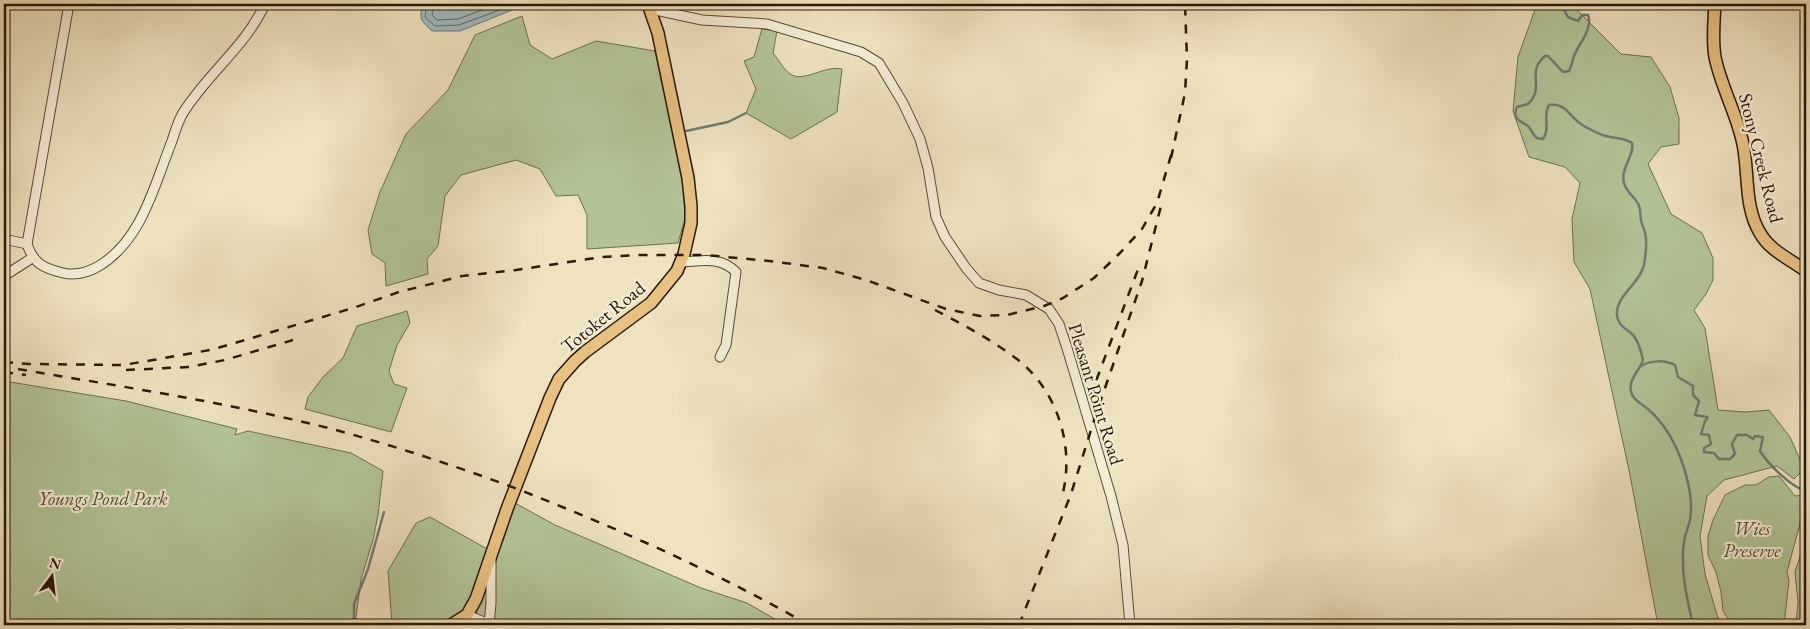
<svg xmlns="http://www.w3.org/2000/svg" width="1810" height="629" font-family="'EB Garamond',serif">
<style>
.green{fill:#b2c497;stroke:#6e6e4e}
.water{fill:#a0babe;stroke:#707a74}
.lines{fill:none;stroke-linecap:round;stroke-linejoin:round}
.shore{stroke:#646a62;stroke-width:1}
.stream{stroke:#707a74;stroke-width:2.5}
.minor-casing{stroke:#5a4b34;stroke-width:11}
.major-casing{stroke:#291905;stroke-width:14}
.minor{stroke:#f4ecd5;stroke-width:9}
.major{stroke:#e7c180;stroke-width:11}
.rail{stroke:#291905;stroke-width:2.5;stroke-dasharray:9 9;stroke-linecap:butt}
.labels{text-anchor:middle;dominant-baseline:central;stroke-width:4.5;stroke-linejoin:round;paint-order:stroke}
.street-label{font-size:19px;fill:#291905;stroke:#f4ecd5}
.park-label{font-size:19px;font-style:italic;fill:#524c31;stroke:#f4ecd5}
</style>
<rect width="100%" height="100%" fill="#eee2bf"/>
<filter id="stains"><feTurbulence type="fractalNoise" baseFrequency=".004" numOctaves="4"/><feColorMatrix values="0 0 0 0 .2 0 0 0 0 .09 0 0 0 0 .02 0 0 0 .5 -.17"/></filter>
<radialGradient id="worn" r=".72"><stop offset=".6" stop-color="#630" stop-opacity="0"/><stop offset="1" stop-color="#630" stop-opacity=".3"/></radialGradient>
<g class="green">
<polygon points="1537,4 1573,4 1574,7 1621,54 1651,57 1670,87 1679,118 1679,144 1661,147 1648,164 1671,214 1702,233 1713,258 1713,280 1706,294 1694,310 1705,328 1718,410 1746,412 1769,410 1790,437 1804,469 1794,479 1777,466 1724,480 1707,496 1700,536 1705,574 1720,625 1658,625 1630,475 1590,289 1574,262 1572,219 1580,183 1565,167 1529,157 1513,111 1518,57"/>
<polygon points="522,16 530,45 552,59 596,41 655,51 683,180 685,218 678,243 587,249 587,215 578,195 556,196 540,169 516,160 461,175 445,196 438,246 427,259 428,274 386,286 385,263 372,254 368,230 380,192 406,134 448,90 475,35"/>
<path d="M 762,29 L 777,31 L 773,53 C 779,60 784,71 792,75 C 805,82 825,65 842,69 L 837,112 L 791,139 L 746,113 L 756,89 L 744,61 L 754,57 Z"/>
<polygon points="407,311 410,323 397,345 389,371 394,384 407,388 391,432 305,409 308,397 323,377 343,358 357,326"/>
<polygon points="4,381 126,401 237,429 235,435 248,431 351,453 383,471 378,515 373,540 361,579 355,625 4,625"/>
<polygon points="1779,476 1795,496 1806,495 1806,507 1801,520 1787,572 1789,581 1784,625 1732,625 1723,611 1721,592 1716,572 1708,555 1708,536 1713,520 1725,495 1745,485 1756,485 1769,477"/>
<polygon points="515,503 555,525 701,588 747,603 785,625 392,625 388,571 416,523 430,517 489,550 503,541"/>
<polygon points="1804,544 1806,553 1806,625 1796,625 1798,602 1795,572"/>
</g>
<path class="water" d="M 423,4 L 527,4 L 460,31 L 432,31 C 420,20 419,19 423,4 Z"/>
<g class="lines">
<g class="shore">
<polyline points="427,4 425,17 435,26 459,25 516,4"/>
<polyline points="434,4 432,15 437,20 458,19 498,4"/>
</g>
<g class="stream">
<path d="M 1566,4 L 1564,10 L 1568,17 L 1578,21 L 1582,15 L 1588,15 C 1593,30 1579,43 1574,56 C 1572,61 1572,66 1569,71 L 1563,72 L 1548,56 L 1545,56 C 1525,73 1546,87 1528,104 L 1517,107 C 1511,120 1522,121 1529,127 C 1532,131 1533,135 1537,138 L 1543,139 C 1551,127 1542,116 1549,105 C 1567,102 1569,118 1584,126 C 1591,130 1598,134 1606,136 C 1615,139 1624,137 1632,143 C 1635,155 1620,168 1624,183 C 1626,192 1633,195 1637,202 C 1641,207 1640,214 1641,220 C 1642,226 1646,232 1646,239 C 1647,247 1645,258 1644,265 C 1640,284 1615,296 1617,315 C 1618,326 1626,328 1633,335 C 1639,341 1641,352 1643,360 C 1640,370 1628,380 1631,391 C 1632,400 1643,404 1649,410 C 1666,425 1677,446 1684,468 C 1689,485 1693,502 1690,520 C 1688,528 1685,535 1684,542 C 1680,569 1687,599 1693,625"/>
<polyline points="686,131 728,122 746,113"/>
<path d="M 1641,366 C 1651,360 1665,360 1675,365 L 1678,377 L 1693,386 L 1693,395 L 1699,401 L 1695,415 L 1707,417 L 1707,419 L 1705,421 L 1701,434 L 1709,435 L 1711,444 L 1704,448 L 1704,452 L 1714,453 L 1719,459 L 1730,459 L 1735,454 L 1732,444 L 1737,435 L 1747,435 L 1753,439 L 1755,436 L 1763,437 L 1760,451 C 1768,464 1791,487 1806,491"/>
<polyline points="354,625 354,604 368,569 384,512"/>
</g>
<g class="minor-casing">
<g id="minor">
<path d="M 69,4 L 27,244 C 34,264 43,268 63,273 C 76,276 87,273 99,266 C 142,240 154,186 172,141 C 175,132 178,121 183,113 C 207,74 246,46 265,4"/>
<polyline points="651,9 702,20 767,24 861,52 879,63 903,103 920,139 928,168 936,217 945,237 966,268 979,283 999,290 1026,295 1049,309 1059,324 1067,348 1111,496 1123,545 1130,625"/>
<polyline points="4,239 27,244"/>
<path d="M 682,262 C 702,261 720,256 736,272 L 726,345 L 720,357"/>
<polyline points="4,276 32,258"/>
<polyline points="467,615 489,624"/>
<polyline points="489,625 491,603 491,561"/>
</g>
</g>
<g class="major-casing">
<g id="major">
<path d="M 1715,4 C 1714,22 1712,39 1715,57 C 1721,87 1737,114 1743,144 C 1749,173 1744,207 1760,233 C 1770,251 1790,259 1806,271"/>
<polyline points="451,625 467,615 476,599 507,509 550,398 559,379 575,361 585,352 651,303 677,271 684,254 691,223 691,206 688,178 658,33 648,4"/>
</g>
</g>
<use href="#minor" class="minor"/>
<use href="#major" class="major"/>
<g class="rail">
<polyline points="1171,158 1185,93 1187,59 1185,4"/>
<path d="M 935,310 C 962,324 992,340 1017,359 C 1059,392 1076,450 1061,500"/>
<polyline points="4,362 29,364 123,365 153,360 210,350 235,343 353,308 399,292 462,276 516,270 602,257 640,255 706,255 769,261 823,268 866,280 946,309 980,316 1007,315 1044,306 1063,298 1094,278 1120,253 1142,229 1157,203 1172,152"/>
<path d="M 18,369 C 124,387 231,403 336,430 C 398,447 459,467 520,490 C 619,529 716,572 809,625"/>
<polyline points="126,370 189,367 225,360 293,340"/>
<polyline points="4,372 26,375"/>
<polyline points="1090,397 1140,264"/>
<polyline points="1019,625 1071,494 1096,414 1142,281 1162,202"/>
</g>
</g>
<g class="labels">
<g class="street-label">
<text transform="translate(1761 158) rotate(76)">Stony Creek Road</text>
<text transform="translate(603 317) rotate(-39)">Totoket Road</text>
<text transform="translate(1096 394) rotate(73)">Pleasant Point Road</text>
</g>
<g class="park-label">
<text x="103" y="498">Youngs Pond Park</text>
<text x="1752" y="528">Wies<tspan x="1752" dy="22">Preserve</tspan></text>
</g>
</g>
<rect width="1810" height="629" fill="none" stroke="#eee2bf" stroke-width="20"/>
<rect x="5" y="5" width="1800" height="619" fill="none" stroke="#291905" stroke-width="2.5"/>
<rect x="10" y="10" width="1790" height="609" fill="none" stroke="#291905"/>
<g transform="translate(52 576) rotate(15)" stroke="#f4ecd5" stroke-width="4" paint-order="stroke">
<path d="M0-4L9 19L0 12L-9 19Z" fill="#291905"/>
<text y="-8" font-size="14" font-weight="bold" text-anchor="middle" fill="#291905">N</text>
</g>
<rect width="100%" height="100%" filter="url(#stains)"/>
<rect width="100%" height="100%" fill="url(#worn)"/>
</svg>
